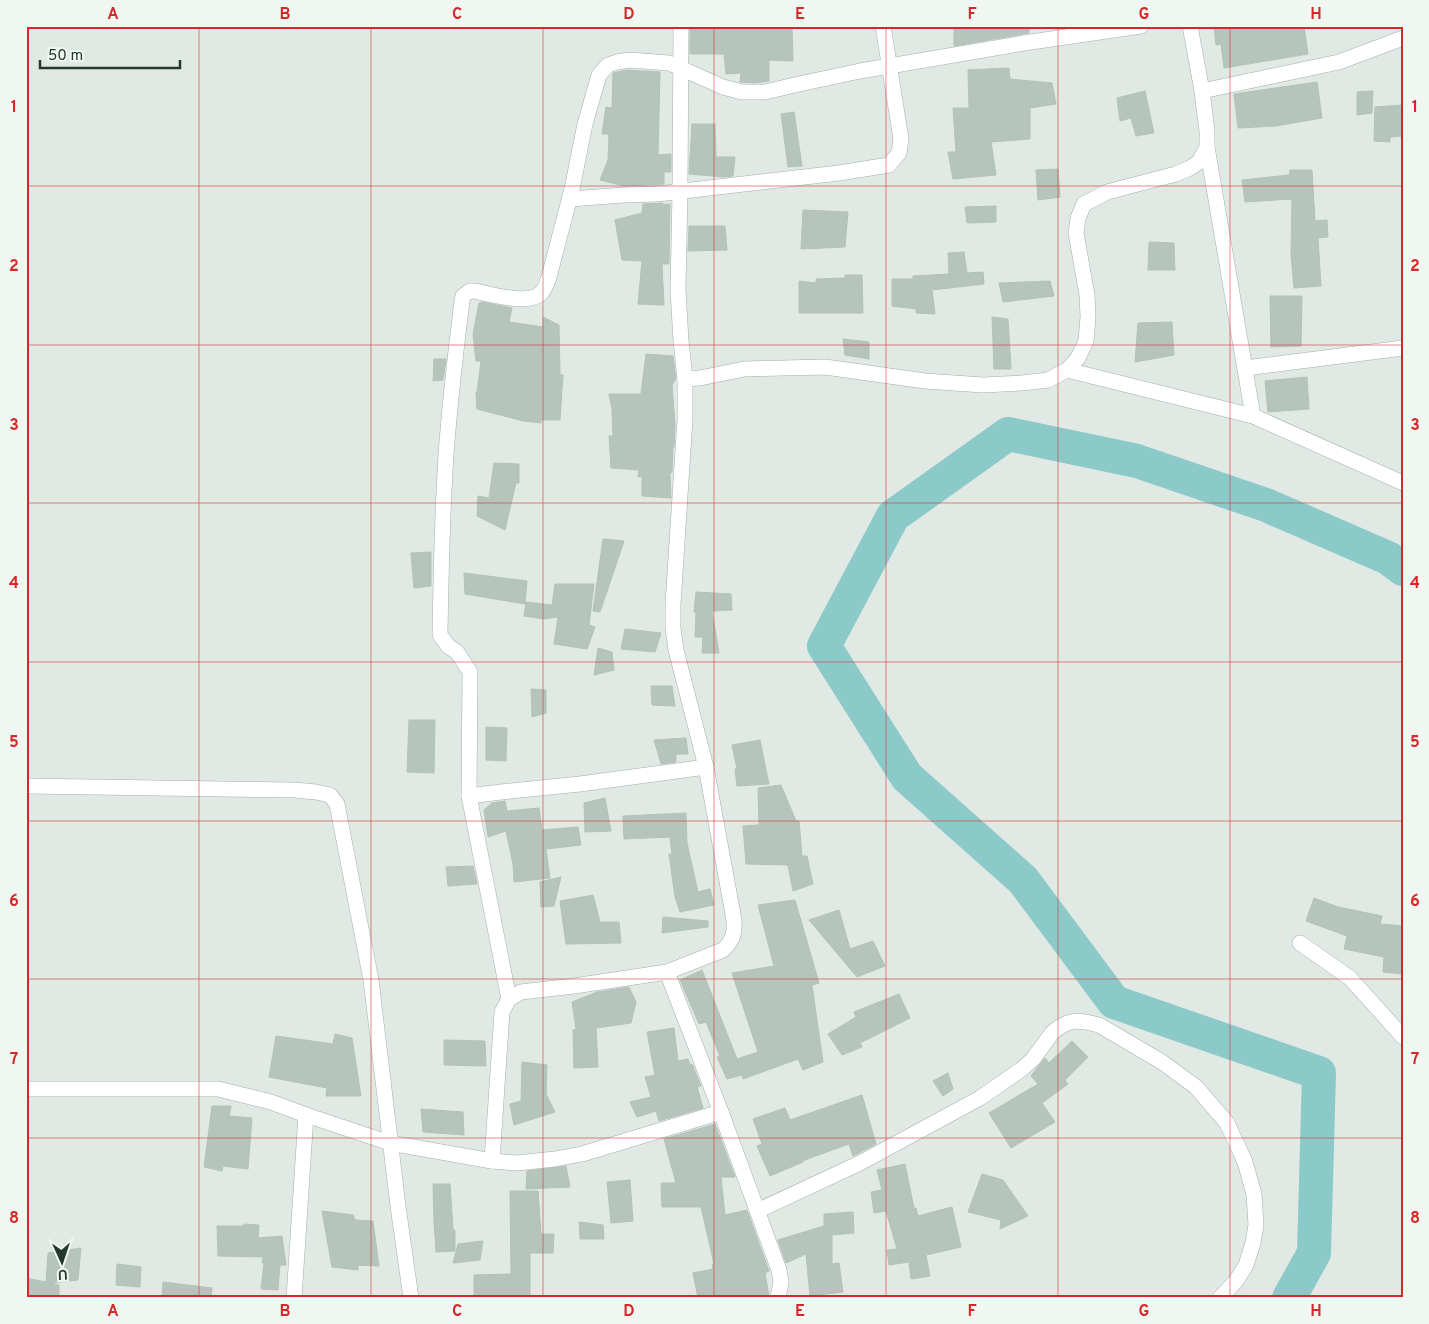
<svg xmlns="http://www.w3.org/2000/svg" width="1429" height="1324" font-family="Overpass,sans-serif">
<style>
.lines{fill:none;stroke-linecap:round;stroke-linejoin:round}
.river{stroke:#8ccac9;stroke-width:34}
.building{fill:#b5c4bc;stroke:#b3c2b9}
.minor-casing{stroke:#a3b0a9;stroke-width:16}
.minor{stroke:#fff;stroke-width:15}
.grid{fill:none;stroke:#d62828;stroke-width:1;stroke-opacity:0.55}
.neatline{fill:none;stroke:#d62828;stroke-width:2}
.grid-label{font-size:16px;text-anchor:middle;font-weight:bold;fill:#d62828}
</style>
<rect width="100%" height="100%" fill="#e0e9e3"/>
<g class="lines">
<polyline class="river" points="1289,1298 1314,1253 1319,1073 1114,1002 1023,880 907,777 824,646 893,516 1008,434 1137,461 1266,505 1388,558 1403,569"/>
</g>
<g class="building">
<polygon points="690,26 792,27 793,61 769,60 769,81 754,83 740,82 741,73 726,74 724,54 690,54"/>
<polygon points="954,26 1029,26 1029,33 954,46"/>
<polygon points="1214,26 1304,26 1308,54 1224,68 1221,44 1216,45"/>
<polygon points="1009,68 1010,79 1052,83 1056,104 1030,108 1030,139 991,142 996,175 953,179 948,152 956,152 953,108 969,108 968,70"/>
<polygon points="627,70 660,72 658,155 671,154 671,172 664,172 664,184 624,186 600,180 608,160 609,134 602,134 606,107 612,108 613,73"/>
<polygon points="1317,82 1322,118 1276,126 1238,128 1234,94"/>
<polygon points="1145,91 1154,133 1136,136 1131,118 1120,121 1117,98"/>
<polygon points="1373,91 1372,113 1357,115 1357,92"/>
<polygon points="1403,105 1403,136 1390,137 1390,142 1374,141 1375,107"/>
<polygon points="794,112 802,166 788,167 781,114"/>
<polygon points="692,124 715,124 716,157 735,157 733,176 724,177 689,174"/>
<polygon points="1058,169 1060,197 1038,200 1036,170"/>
<polygon points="1290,170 1312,170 1315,221 1327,220 1328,237 1318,238 1321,286 1294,288 1291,255 1292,199 1245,202 1242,180 1289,175"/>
<polygon points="663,203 662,205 670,204 669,264 662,264 664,305 638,304 642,261 622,260 615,220 642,213 643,204"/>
<polygon points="996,206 996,222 967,223 965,207"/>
<polygon points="803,210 848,212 845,247 801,249"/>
<polygon points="689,226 725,226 727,250 688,251"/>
<polygon points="1149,242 1174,243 1175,270 1148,270"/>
<polygon points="964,252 967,273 983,272 984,284 932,290 935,314 916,313 916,309 892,306 892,279 913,279 913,276 949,274 948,253"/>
<polygon points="845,275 862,275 863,313 799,313 799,281 816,283 816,279 845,278"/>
<polygon points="1050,281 1054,296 1003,302 999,283"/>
<polygon points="1270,296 1302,296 1301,346 1271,347"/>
<polygon points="482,302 512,308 509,322 543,327 543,317 559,325 560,375 563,375 560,420 541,420 541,423 523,421 477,409 476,392 477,392 481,361 476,361 473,334 479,303"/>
<polygon points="992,317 1008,319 1011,369 994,369"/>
<polygon points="1172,322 1174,355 1135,362 1138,323"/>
<polygon points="843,339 869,342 869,359 845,355"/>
<polygon points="646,354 673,356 676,379 672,385 675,425 674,447 673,447 672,472 670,473 671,498 642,496 642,476 638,477 639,470 611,468 609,436 613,436 612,409 609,394 641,394"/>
<polygon points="434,359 446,359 443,380 433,381"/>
<polygon points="1307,377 1309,409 1268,412 1265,381"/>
<polygon points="494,463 519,464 519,483 516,483 505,530 477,516 478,496 489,498"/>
<polygon points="603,539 624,541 600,612 593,611"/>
<polygon points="431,552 431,586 414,588 411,553"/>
<polygon points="464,573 527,581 525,604 465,594"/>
<polygon points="555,584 594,584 589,625 595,627 587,649 554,644 558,617 544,619 524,616 526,602 552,605"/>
<polygon points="696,592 731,594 732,610 712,611 719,653 702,653 703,637 695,637 696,612 694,612"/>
<polygon points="625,629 661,633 655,652 621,649"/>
<polygon points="598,648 612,652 614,670 594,675"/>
<polygon points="651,686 672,686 675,706 652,705"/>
<polygon points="531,689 546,690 546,713 532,717"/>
<polygon points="409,720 435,720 434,773 407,772"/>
<polygon points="486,727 507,728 506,761 486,760"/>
<polygon points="686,738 688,754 676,754 676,762 661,764 654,740"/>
<polygon points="760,740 769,784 737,786 735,769 737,769 732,745"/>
<polygon points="781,785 796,821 799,821 802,856 807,856 813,884 793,891 788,865 746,864 743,826 759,825 758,788"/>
<polygon points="605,798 611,831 585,832 584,803"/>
<polygon points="505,801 507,811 539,808 542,830 578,827 581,845 546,849 550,878 514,882 513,864 506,831 488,837 484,810 492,803"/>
<polygon points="686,813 687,843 698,892 710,889 714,905 680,912 675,897 669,854 672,854 670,837 624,839 623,816"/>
<polygon points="473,866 477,884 448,886 446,867"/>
<polygon points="561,877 554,906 541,907 540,882"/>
<polygon points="593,895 600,922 619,922 621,943 566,944 560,901"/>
<polygon points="1314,898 1338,907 1382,916 1380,924 1403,926 1403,974 1383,972 1384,957 1344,949 1347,936 1306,921"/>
<polygon points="795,900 819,983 812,985 823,1062 803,1070 798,1059 743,1079 742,1075 727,1079 717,1057 720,1056 706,1022 699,1024 680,980 702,970 737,1059 758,1052 732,973 774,966 758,905"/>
<polygon points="839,910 850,949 873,941 885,966 857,977 809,920"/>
<polygon points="663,917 708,921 708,927 662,933"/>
<polygon points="629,987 636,1002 631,1023 596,1028 598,1067 574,1068 573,1030 576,1029 572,1002 597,992"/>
<polygon points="899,994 910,1018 860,1043 862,1047 842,1055 828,1034 856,1017 854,1012"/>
<polygon points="674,1028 678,1061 688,1059 690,1065 692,1064 701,1086 697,1087 703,1108 659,1121 656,1111 637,1117 630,1102 651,1097 645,1077 655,1075 647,1032"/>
<polygon points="335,1034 352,1038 361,1096 326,1096 327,1088 269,1077 276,1036 333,1044"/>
<polygon points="444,1040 485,1041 486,1066 444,1065"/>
<polygon points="1072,1041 1088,1057 1065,1080 1068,1084 1042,1103 1055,1122 1011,1148 989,1113 1038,1084 1031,1076 1037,1068 1045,1058 1049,1063"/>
<polygon points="522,1062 547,1065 546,1094 555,1112 514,1125 510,1104 521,1101"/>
<polygon points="948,1073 953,1089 943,1096 933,1081"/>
<polygon points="862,1095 876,1144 853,1156 849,1144 802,1161 803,1162 770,1176 757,1146 762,1144 753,1119 785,1108 790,1120"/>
<polygon points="212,1106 231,1106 229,1116 252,1118 248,1169 223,1166 222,1171 204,1167"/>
<polygon points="421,1109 463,1112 464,1135 423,1132"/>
<polygon points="715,1124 735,1177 721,1177 725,1215 747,1210 769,1271 765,1273 769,1296 760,1298 698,1298 693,1273 713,1269 712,1264 714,1264 701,1207 662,1207 661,1183 676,1183 664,1139"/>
<polygon points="905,1164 914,1208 916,1208 918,1216 952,1207 961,1247 926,1255 930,1276 911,1279 909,1262 889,1265 887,1250 897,1249 886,1211 874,1213 871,1192 882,1190 877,1170"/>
<polygon points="566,1166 570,1187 526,1189 527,1171"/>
<polygon points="982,1174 1003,1180 1028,1216 1000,1229 1001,1220 968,1212"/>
<polygon points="630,1180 633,1221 611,1223 607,1182"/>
<polygon points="433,1184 450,1184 453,1230 455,1230 455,1251 436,1252 434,1222"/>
<polygon points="510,1191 538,1191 541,1234 554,1234 553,1253 530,1253 530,1298 474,1298 474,1275 511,1274"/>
<polygon points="322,1211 353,1215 355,1220 373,1221 379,1266 358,1265 358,1270 332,1267"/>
<polygon points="853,1212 854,1233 832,1235 832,1264 839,1263 843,1292 810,1296 806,1254 786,1263 778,1240 824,1226 824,1214"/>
<polygon points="579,1222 603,1225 604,1239 580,1239"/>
<polygon points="244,1224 259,1225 258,1238 282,1236 286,1265 280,1265 278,1290 261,1289 264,1263 262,1263 263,1257 218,1256 217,1226 244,1226"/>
<polygon points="483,1241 480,1260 453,1263 458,1244"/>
<polygon points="81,1248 78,1280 50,1283 59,1285 59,1298 26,1298 26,1278 46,1282 48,1253"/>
<polygon points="117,1264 141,1267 140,1287 116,1285"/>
<polygon points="163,1282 212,1288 211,1298 162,1298"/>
</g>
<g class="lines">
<g class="minor-casing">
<g id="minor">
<polyline points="681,26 680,191 678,290 681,341 685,379"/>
<polyline points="1202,91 1339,62 1403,38"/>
<polyline points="1207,147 1253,416"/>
<polyline points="570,199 624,195 657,194 839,173 889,165 899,153 901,139 883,26"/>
<polyline points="1245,368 1403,348"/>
<polyline points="1067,370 1253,416 1403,483"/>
<polyline points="26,786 294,790 316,792 330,795 337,804 371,980 398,1206 411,1298"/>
<path d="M 469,796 L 470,672 L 457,652 L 448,646 L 440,635 C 441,570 442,506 447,441 C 451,394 456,348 462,301 L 463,296 L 470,291 L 474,291 C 491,294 526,305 540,294 C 545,290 547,283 549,277 L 572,189 L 585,124 L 599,75 L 608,65 L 617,62 L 629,60 L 669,63 L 723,87 L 742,92 L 765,92 L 799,84 L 860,71 L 1024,43 L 1141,26"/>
<polyline points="1300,943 1350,978 1403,1037"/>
<polyline points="667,972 721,1112 779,1270 781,1282 778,1298"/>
<polyline points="509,999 469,796 501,792 580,784 706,767"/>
<polyline points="26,1089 218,1089 271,1102 306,1115 390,1143 492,1161 517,1163 555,1159 582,1154 721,1112"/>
<path d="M 492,1161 L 502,1012 L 509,999 L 521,992 L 574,986 L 667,972 L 723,950 C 733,940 735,934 734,920 L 706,767 L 676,650 L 673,628 L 673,604 L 685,419 L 685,379 L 700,378 L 744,369 L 825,367 L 925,381 L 983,385 L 1022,383 L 1048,380 L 1067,370 L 1078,358 L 1086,341 L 1088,317 L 1087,295 L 1076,233 L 1078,218 L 1084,204 L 1107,192 L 1176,174 L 1190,168 L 1199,162 L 1207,147 L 1207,131 L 1202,91 L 1190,26"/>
<polyline points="757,1211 860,1163 980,1098 1022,1069 1033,1059 1052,1033 1058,1028 1067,1023 1075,1021 1086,1022 1099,1025 1162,1062 1196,1087 1227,1123 1245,1162 1254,1194 1256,1225 1253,1243 1246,1265 1236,1281 1220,1298"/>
<polyline points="294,1298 306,1115"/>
</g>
</g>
<use href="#minor" class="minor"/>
</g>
<path class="grid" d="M 199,26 L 199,1298M 371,26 L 371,1298M 543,26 L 543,1298M 714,26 L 714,1298M 886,26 L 886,1298M 1058,26 L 1058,1298M 1230,26 L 1230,1298M 26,186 L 1403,186M 26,345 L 1403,345M 26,503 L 1403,503M 26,662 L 1403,662M 26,821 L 1403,821M 26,979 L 1403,979M 26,1138 L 1403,1138"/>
<rect width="1429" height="1324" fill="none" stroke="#f0f6f2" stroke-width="55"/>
<g transform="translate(62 1262) rotate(177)" stroke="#f0f6f2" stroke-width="4" paint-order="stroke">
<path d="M0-4L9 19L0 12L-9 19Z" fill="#22382e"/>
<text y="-8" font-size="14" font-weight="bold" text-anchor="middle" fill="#22382e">U</text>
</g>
<path d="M40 60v8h140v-8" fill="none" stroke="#22382e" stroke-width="2.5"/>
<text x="48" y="60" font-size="15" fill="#22382e" stroke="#f0f6f2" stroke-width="4" paint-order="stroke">50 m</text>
<rect x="28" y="28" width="1374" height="1268" class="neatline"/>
<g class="grid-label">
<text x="113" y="19">A</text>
<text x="285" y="19">B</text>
<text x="457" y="19">C</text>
<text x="629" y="19">D</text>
<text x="800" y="19">E</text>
<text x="972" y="19">F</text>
<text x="1144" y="19">G</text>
<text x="1316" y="19">H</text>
<text x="14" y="112">1</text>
<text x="1415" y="112">1</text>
<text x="14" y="271">2</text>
<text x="1415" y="271">2</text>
<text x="14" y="430">3</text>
<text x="1415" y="430">3</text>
<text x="14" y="588">4</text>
<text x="1415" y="588">4</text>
<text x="14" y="747">5</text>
<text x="1415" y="747">5</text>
<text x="14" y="906">6</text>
<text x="1415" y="906">6</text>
<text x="14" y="1064">7</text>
<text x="1415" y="1064">7</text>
<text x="14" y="1223">8</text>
<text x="1415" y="1223">8</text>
<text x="113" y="1316">A</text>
<text x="285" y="1316">B</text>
<text x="457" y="1316">C</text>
<text x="629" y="1316">D</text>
<text x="800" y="1316">E</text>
<text x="972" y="1316">F</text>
<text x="1144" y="1316">G</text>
<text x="1316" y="1316">H</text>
</g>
</svg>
